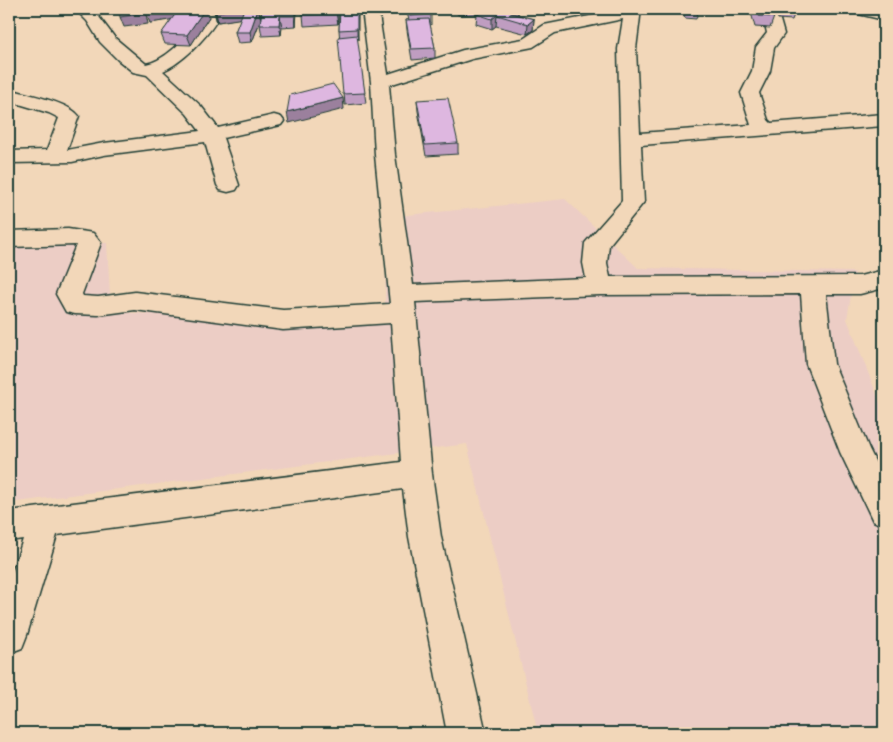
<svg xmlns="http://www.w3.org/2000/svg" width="893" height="742" font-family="Sriracha,sans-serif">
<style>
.built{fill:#eccdc5}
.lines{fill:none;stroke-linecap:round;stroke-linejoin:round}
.minor-casing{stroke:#1f3d34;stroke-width:3}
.minor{fill:#f2d7b9;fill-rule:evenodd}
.wall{fill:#bf9dc1;stroke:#1f3d34}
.shaded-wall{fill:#9b809d;stroke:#1f3d34}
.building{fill:#deb7e0;stroke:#1f3d34}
</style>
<rect width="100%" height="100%" fill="#f2d7b9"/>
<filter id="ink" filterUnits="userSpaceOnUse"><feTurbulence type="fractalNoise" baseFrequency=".02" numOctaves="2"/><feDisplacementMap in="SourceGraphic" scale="10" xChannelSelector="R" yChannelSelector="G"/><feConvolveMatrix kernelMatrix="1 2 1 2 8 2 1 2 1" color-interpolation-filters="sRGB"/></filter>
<g filter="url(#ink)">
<polygon class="built" points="565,199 638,268 855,272 847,319 884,413 884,733 538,733 467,444 9,503 9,247 107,243 111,312 384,325 388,217"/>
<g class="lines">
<g class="minor-casing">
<g id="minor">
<path d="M 75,9 L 93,9 L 115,38 L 146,64 C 167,60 186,37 200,21 L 200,18 L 185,12 L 183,9 L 204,9 L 214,13 L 216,22 C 204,40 183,62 163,71 L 201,106 L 218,128 L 274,115 L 281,117 L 284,121 L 281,125 L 223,138 L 239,185 L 236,190 L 228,192 L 220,190 L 217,185 L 205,142 L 104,155 L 72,162 L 9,163 L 9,151 L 47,150 L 59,118 L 49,113 L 9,101 L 9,89 C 26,94 69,102 79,116 L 67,150 L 104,143 L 200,131 L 187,114 L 147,75 L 133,72 L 118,60 L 100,42 L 87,21 Z"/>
<path d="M 362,9 L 378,9 L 388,74 L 463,50 L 523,39 L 544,25 L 625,9 L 641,9 L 636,49 L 640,133 L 751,125 L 741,93 L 752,71 L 756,47 L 767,33 L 764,20 L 768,9 L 784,9 L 780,20 L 784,34 L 774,48 L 770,71 L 759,93 L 768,120 L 771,123 L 884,114 L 884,126 L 641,145 L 644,202 L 609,245 L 607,263 L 610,277 L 860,276 L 884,270 L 884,288 L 860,294 L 826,294 L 834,364 L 869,449 L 884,479 L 884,526 L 873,521 L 840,452 L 806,364 L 801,294 L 600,295 L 415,302 L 432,474 L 441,537 L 486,733 L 447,733 L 409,537 L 403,489 L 57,535 L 27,635 L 22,648 L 9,653 L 9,582 L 23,539 L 9,541 L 9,511 L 401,462 L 391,323 L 283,330 L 135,310 L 98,315 L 75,314 L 66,312 L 56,294 L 76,245 L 9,247 L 9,231 L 68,229 L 93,233 L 101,243 L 82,294 L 83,296 L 98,297 L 135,292 L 283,310 L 390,304 L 375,155 L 371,82 ZM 623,19 L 618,49 L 622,201 L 585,243 L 583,263 L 586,278 L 413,285 L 395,155 L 389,85 L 472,59 L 533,47 L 555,33 Z"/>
<polygon points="848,9 884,10 884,20 850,12"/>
</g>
</g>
<use href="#minor" class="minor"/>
</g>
<g class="wall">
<polygon points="146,9 173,9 175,15 179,9 207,9 209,17 191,45 165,44 161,34 172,19 150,23"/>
<polygon points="214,9 242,9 243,12 259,9 261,19 252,42 238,43 235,32 241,18 218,22"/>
<polygon points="269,9 299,9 297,9 296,26 282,27 281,35 262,36 260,25"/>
<polygon points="303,9 358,9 357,40 366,103 345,105 339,30 340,12 338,12 338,24 304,26 303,15"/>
<polygon points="406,9 429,9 431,14 431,25 430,25 435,48 435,58 412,60 407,30 406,20 409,20"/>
<polygon points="456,9 518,9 518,15 534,19 533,30 527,34 496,26 492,29 476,24 477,14 458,15"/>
<polygon points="649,9 699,9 696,19 685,18 683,11"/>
<polygon points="750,9 775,9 773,12 772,12 774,17 770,28 755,27"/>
<polygon points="776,9 792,9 794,15 792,20 778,19"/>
<polygon points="417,100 458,143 458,154 426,156 418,111"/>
</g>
<g class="shaded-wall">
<polygon points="145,9 148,24 124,27 120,17"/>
<polygon points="170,9 173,9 176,19 150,23 146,12"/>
<polygon points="205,9 207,9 209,17 191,45 187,35"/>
<polygon points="234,9 242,9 244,18 218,22 216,12"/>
<polygon points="258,9 261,19 252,42 250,32"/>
<polygon points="295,9 297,9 297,12 296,26 295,16"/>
<polygon points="327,9 340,9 340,11 338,12 338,24 336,12"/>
<polygon points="357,9 358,14 358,40 357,29"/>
<polygon points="514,9 518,9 518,15 510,13"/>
<polygon points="497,15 496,26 492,29 492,19"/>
<polygon points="280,16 282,27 281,35 279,25"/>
<polygon points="534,19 533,30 527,34 528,24"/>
<polygon points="343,98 344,109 289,123 287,112"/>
</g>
<g class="building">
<polygon points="119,9 144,9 145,13 120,17"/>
<polygon points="146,9 170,9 146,12"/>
<polygon points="179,9 205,9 187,35 161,34"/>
<polygon points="215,9 234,9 216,12"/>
<polygon points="244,9 258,9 250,32 235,32"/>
<polygon points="269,9 295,9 295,16 280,16 279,25 260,25 262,10"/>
<polygon points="303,9 336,9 336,14 303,15"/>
<polygon points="340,9 357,9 357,29 339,30"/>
<polygon points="408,9 429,9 431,14 410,16"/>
<polygon points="484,9 514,9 510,13 534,19 528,24 497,15 492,19 477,14"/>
<polygon points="757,9 771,9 774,17 759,16"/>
<polygon points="779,9 792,9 794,15 780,14"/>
<polygon points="429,19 435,48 411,49 406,20"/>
<polygon points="357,35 365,93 343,94 338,37"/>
<polygon points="333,84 343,98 287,112 290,95"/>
<polygon points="448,98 458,143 425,145 417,100"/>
</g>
</g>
<rect width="893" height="742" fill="none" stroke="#f2d7b9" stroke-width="30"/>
<rect x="15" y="15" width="863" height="712" fill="none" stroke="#1f3d34" stroke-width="2" filter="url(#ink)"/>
</svg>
